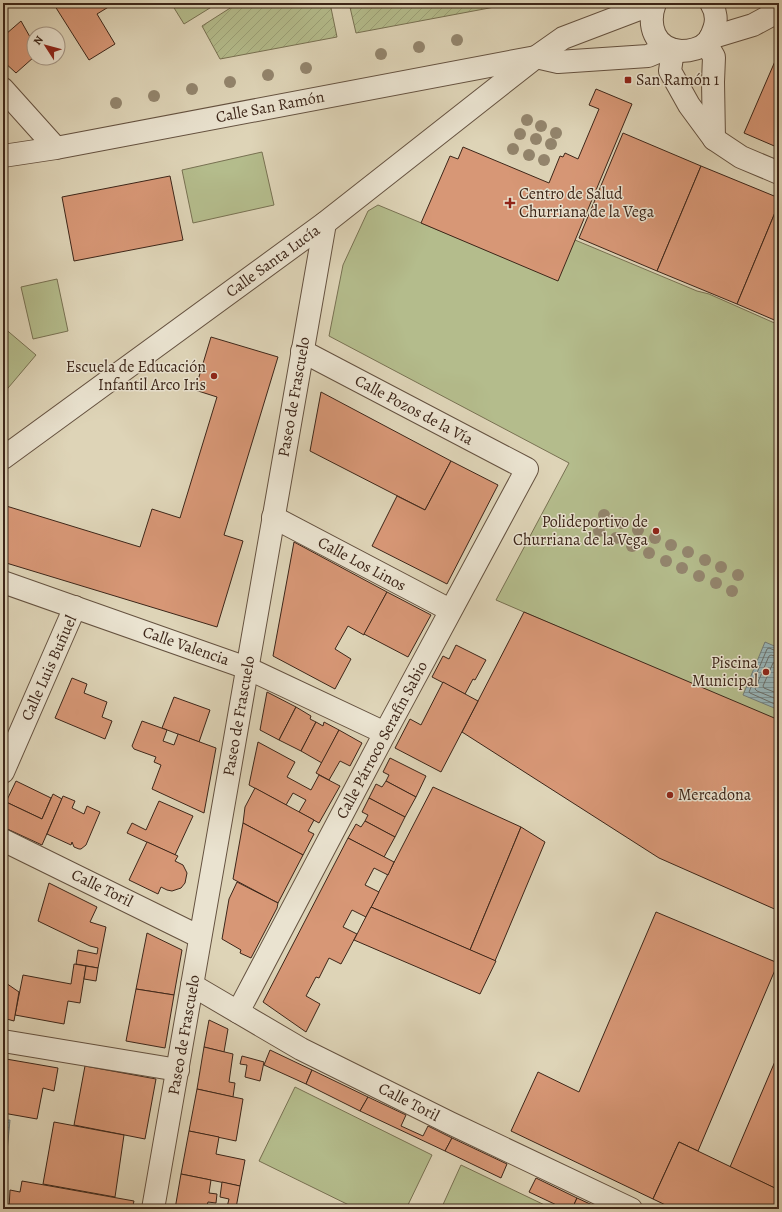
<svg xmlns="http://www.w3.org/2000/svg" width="782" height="1212" font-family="Alegreya,serif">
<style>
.garden{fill:url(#garden-furrows);stroke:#787152}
.pitch{fill:#b4bc8c;stroke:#787152}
.water{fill:url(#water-rules);stroke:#737c79}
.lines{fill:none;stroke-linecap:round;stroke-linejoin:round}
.shore{stroke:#6a6e69;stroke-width:1}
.building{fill:#d79776;stroke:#3d2619}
.minor-casing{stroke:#655240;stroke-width:24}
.tertiary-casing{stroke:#655240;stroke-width:24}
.minor{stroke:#eae3d0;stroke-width:22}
.tertiary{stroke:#eae3d0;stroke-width:22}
.tree{fill:#93856d}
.poi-dot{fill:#8f2418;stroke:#eae3d0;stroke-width:1.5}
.labels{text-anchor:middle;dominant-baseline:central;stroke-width:3;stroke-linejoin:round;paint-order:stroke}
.poi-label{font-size:16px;fill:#3d2619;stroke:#eae3d0;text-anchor:start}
.street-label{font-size:16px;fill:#3d2619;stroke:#eae3d0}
</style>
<defs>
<pattern id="garden-furrows" width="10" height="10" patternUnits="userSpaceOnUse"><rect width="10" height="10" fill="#b4bc8c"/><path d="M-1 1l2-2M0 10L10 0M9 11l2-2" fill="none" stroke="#9ca178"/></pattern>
<pattern id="water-rules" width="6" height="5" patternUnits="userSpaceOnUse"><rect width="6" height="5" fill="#97b5b9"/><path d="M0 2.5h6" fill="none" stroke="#7c9396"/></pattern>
</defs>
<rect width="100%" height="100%" fill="#ded4b7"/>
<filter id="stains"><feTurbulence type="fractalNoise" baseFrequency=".005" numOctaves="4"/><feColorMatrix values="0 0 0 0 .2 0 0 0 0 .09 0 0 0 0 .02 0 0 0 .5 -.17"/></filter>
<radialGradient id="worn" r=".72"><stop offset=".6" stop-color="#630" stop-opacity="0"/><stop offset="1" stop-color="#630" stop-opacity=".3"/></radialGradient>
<g class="garden">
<polygon points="238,3 330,3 337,37 220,59 202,26"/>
<polygon points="349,3 498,3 500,6 356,33"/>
</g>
<g class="pitch">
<polygon points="171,3 218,3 184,24"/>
<polygon points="262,152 274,205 193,223 182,170"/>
<polygon points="378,205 501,256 575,240 697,291 709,294 779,325 779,722 496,600 569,463 329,336 343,265 368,211"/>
<polygon points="57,279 68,331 33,339 21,287"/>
<polygon points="3,327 36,355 3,394"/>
<polygon points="295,1087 432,1155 406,1209 357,1209 259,1161"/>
<polygon points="461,1165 553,1209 441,1209"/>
</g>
<g class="water">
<polygon points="765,642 779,648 779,710 743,695"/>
<polygon points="3,1120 10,1120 7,1152 3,1151"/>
</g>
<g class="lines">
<g class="shore">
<polyline points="779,652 769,648 767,649 749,692 750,693 779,706"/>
<polyline points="779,657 771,655 769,656 755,689 757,691 779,700"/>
<polyline points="779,663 773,663 763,686 764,688 779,694"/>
</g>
</g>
<g class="building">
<polygon points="53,3 115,3 97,14 115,44 89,60"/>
<polygon points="21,21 34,44 34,57 16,73 3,61 3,30 6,34"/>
<polygon points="779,52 779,148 744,133"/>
<polygon points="596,89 632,104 558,281 421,223 450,156 458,159 463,147 549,183 560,156 563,157 565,153 578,159 599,109 589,105"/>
<polygon points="623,133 701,166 657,271 579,238"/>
<polygon points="701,166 779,198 779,203 737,304 657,271"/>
<polygon points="170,176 183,240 74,261 62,197"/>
<polygon points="779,203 779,322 737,304"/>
<polygon points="211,337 278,357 224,535 243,541 217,627 3,562 3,505 140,547 152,509 180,518 217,397 195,390"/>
<polygon points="321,392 451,461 425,510 310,451"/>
<polygon points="451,461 498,485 447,584 372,546 397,496 425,510"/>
<polygon points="294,542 387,592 364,635 348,626 335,649 351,659 335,689 273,656"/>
<polygon points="387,592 431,615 408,657 364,634"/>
<polygon points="524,612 779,720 779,911 659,858 462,732"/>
<polygon points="456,645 486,660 475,680 473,679 465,694 432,677 443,656 449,659"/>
<polygon points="72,678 87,684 84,693 107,702 102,717 112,721 105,739 55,718"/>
<polygon points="443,682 478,701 441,772 395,748 410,719 421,725"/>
<polygon points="267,692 296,707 279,740 260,730"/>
<polygon points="174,697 210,710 199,742 162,728"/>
<polygon points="296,707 311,716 310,719 316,722 301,751 279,740"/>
<polygon points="142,721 167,730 163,741 174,745 178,734 216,748 204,813 152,789 161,765 154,762 156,757 134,749 132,746"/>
<polygon points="316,722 323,726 324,722 339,730 322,763 301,751"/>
<polygon points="339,730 362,743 350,766 340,761 329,780 316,773"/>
<polygon points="258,742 295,762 287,777 311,790 319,775 340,786 319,823 299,812 306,800 293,793 286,805 249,785"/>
<polygon points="390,758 426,776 416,797 386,781 389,775 383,772"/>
<polygon points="16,781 51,798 42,819 6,802"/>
<polygon points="386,781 416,797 405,817 369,798 376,784 382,787"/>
<polygon points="433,787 521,827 470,950 371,907"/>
<polygon points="255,788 314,820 308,831 314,834 303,855 243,823 245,807"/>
<polygon points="53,794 62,799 42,845 3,827 3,810 6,802 42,819"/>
<polygon points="63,796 75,801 72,808 84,814 87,806 100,812 86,845 81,849 79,849 74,847 72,842 71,845 47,834"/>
<polygon points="369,798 405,817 395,837 365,821 368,815 362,812"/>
<polygon points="159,801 193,816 175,855 127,833 132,823 146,830"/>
<polygon points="365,821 395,837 384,857 348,838 356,824 361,827"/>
<polygon points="243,823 303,855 278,903 233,879"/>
<polygon points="521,827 545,842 495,961 470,950"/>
<polygon points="348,838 394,862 388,875 374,868 365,885 379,892 366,917 352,910 343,927 357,934 341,964 329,958 319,978 316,977 306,996 320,1004 306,1032 263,1002"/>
<polygon points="147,842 178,856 175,861 183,865 187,873 185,883 181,888 172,891 167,890 161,887 158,894 129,880"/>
<polygon points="237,882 278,903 277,908 251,958 240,953 241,950 222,939 229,899"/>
<polygon points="49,883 97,907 90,922 106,927 98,968 76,964 78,950 97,954 98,948 90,946 38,921"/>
<polygon points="371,907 496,961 480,994 354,940"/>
<polygon points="656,912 778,963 698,1151 679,1142 653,1199 511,1131 538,1072 579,1092"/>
<polygon points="147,933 182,950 174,995 136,989"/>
<polygon points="74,964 86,966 80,1003 68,1001 64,1024 15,1015 23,975 71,984"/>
<polygon points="86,966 98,968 96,981 84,979"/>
<polygon points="3,981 19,992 14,1021 3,1018"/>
<polygon points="136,989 174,995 165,1048 126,1041"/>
<polygon points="209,1020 228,1029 224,1052 204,1047"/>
<polygon points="204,1047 233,1054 229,1082 235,1083 233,1097 197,1089"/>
<polygon points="270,1050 312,1070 306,1084 264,1065"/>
<polygon points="779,1052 779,1190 730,1167"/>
<polygon points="242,1056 264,1062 260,1081 245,1077 247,1065 240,1064"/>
<polygon points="6,1059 58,1068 54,1091 43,1088 37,1119 3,1113 3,1082"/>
<polygon points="85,1066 156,1079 145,1139 74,1125"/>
<polygon points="312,1070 368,1097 360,1111 306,1084"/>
<polygon points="197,1089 243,1099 236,1141 189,1131"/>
<polygon points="368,1097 406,1115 401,1126 423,1136 428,1126 452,1138 445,1151 360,1111"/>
<polygon points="54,1122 124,1135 115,1197 43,1184"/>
<polygon points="189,1131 219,1137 216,1154 245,1160 240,1186 181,1174"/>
<polygon points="452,1138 507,1164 501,1178 445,1151"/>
<polygon points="679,1142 779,1190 779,1200 775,1209 674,1209 653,1199"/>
<polygon points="181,1174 211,1180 209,1193 217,1194 216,1203 208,1202 206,1209 175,1209"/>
<polygon points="536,1178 577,1198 572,1209 565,1209 529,1192"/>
<polygon points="22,1181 134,1201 132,1209 84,1209 64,1205 63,1209 33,1209 27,1207 24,1209 9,1209 10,1190 20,1192"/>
<polygon points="222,1182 240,1186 236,1208 227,1207 229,1199 220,1197"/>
<polygon points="577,1198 601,1209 572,1209"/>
</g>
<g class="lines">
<g class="minor-casing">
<g id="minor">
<polyline points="706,43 714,57 713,82 714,139"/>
<polyline points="673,50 670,71 689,105 714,139 741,157 779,173"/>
<polyline points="3,89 56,148"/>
<polyline points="273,517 450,610"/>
<polyline points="3,582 247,668 385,733"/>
<polyline points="3,772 75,607"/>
<polyline points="3,840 200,937"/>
<polyline points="192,985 301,1049 450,1123 631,1209"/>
<polyline points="238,1012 385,733 527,469 302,351"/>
<polyline points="3,1041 178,1070"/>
</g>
</g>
<g class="tertiary-casing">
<g id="tertiary">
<path d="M 655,3 C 647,25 654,49 681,51 C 690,51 699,49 707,43 C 711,39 712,34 714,29 C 717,21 716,11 711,3"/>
<polyline points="710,38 753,25 779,11"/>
<polyline points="3,156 56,148 536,57 558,62 648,56 667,48"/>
<polyline points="3,458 325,223 536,57 563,38 655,3"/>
<polyline points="153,1209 325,223"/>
</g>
</g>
<use href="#minor" class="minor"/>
<use href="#tertiary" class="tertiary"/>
</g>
<g class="tree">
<circle cx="457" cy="40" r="6"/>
<circle cx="419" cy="47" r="6"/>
<circle cx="381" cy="54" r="6"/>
<circle cx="306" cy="68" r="6"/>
<circle cx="268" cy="75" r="6"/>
<circle cx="230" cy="82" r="6"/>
<circle cx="192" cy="89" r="6"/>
<circle cx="154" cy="96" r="6"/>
<circle cx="116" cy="103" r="6"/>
<circle cx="527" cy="120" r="6"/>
<circle cx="541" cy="126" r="6"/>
<circle cx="556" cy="133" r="6"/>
<circle cx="520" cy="134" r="6"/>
<circle cx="536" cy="139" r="6"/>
<circle cx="551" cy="144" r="6"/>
<circle cx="513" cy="149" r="6"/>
<circle cx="529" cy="155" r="6"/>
<circle cx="544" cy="160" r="6"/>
<circle cx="604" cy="515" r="6"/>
<circle cx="621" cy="523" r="6"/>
<circle cx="638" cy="530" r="6"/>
<circle cx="599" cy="531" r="6"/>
<circle cx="616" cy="538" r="6"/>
<circle cx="655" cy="538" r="6"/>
<circle cx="671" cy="545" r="6"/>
<circle cx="632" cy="546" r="6"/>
<circle cx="688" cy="552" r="6"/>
<circle cx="649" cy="553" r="6"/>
<circle cx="705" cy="560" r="6"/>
<circle cx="666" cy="561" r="6"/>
<circle cx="721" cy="567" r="6"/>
<circle cx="682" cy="568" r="6"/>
<circle cx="738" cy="575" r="6"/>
<circle cx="699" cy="576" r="6"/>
<circle cx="716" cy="583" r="6"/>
<circle cx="732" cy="591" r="6"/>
</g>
<g class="poi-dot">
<rect x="624" y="76" width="8" height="8" rx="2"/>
<path d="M508 197h4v4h4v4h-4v4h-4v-4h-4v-4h4z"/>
<circle cx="214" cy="376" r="4"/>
<circle cx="656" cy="531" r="4"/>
<circle cx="766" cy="672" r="4"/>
<circle cx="670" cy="795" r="4"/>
</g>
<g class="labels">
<g class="poi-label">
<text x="636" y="80">San Ramón 1</text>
<text x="519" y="194">Centro de Salud<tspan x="519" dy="18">Churriana de la Vega</tspan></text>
<text x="206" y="367" text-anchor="end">Escuela de Educación<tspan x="206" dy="18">Infantil Arco Iris</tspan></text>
<text x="648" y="522" text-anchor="end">Polideportivo de<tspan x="648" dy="18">Churriana de la Vega</tspan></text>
<text x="758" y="663" text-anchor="end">Piscina<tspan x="758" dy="18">Municipal</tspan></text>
<text x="678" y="795">Mercadona</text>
</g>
<g class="street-label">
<text transform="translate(270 107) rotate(-11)">Calle San Ramón</text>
<text transform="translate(273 261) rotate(-36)">Calle Santa Lucía</text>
<text transform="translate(294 397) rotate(-80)">Paseo de Frascuelo</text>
<text transform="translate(414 410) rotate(28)">Calle Pozos de la Vía</text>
<text transform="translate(362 564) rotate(28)">Calle Los Linos</text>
<text transform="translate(186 646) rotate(19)">Calle Valencia</text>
<text transform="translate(49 668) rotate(-66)">Calle Luis Buñuel</text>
<text transform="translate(239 716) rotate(-80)">Paseo de Frascuelo</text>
<text transform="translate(382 740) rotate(-62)">Calle Párroco Serafín Sabio</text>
<text transform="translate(102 888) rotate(26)">Calle Toril</text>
<text transform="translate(184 1035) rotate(-80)">Paseo de Frascuelo</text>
<text transform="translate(409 1102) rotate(27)">Calle Toril</text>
</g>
</g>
<rect width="782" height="1212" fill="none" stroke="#ded4b7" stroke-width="16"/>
<rect x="4" y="4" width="774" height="1204" fill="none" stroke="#3d2619" stroke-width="2"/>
<rect x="8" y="8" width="766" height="1196" fill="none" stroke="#3d2619"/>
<g transform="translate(46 46) rotate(306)"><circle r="19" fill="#eae3d0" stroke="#a59787"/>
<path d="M0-3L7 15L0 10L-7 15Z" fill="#8f2418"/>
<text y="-6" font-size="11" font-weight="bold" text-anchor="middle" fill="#3d2619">N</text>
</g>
<rect width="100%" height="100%" filter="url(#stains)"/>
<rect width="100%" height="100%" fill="url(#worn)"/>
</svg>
